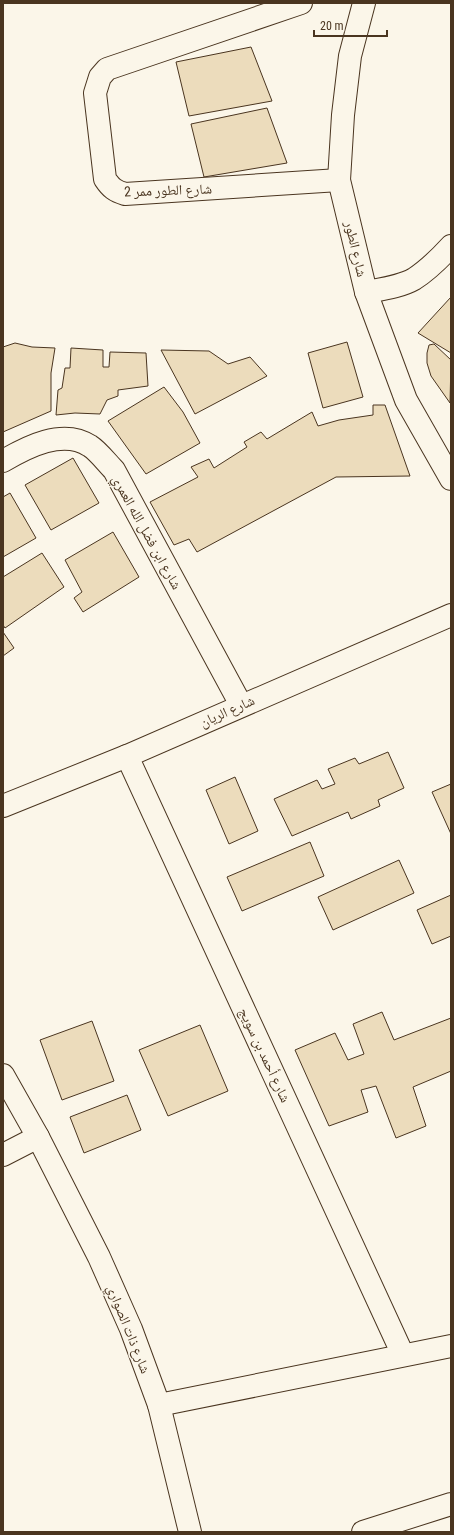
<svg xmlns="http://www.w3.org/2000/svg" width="454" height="1535" font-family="'Roboto Condensed','Noto Naskh Arabic',sans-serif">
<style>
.building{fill:#ecdcbc;stroke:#4a3520}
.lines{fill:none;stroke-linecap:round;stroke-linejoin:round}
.minor-casing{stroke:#4a3520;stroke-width:24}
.minor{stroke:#fbf6e9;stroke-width:22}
.labels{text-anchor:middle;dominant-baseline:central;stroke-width:3;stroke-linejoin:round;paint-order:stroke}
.street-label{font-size:14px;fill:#4a3520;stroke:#fbf6e9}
</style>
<rect width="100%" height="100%" fill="#fbf6e9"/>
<g class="building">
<polygon points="251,47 272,101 189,116 176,62"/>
<polygon points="267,108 287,163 204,177 191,124"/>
<polygon points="451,297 451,353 418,333"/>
<polygon points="347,342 363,397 323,408 308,353"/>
<polygon points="15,343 32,347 55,348 51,373 51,411 3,432 3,347"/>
<polygon points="434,344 451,360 450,403 431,376 427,363 427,353 429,345"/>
<polygon points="71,348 103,350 103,367 109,367 110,352 146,353 148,386 118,390 118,396 107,400 100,414 75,413 56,415 58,390 62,388 65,368 70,368"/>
<polygon points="161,350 209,351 228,364 250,357 267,376 195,414"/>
<polygon points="164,387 183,412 200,443 146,474 108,421"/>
<polygon points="373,405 385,405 410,476 336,477 197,552 189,539 174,545 150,502 198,477 191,467 209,459 214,468 247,447 244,442 261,432 267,439 312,412 318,426 339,420 373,415"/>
<polygon points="73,458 99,503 51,530 25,485"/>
<polygon points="10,493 36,538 3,557 3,497"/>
<polygon points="113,532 139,577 83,612 74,598 82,592 65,560"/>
<polygon points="42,553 64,587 5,628 3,625 3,577"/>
<polygon points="3,632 14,648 3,656"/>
<polygon points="388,752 404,788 378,800 380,806 351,819 348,812 292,836 274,799 317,780 322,789 335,784 328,769 355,758 359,764"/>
<polygon points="235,777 258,831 229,844 206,790"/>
<polygon points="451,784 451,834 432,792"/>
<polygon points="310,842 324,876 242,911 227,877"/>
<polygon points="399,860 414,893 333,930 318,897"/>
<polygon points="451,895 451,936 432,944 417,910"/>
<polygon points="382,1012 394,1040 451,1018 451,1071 413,1087 426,1126 396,1138 376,1086 361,1090 368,1112 329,1126 295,1050 335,1033 348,1060 364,1054 353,1024"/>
<polygon points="92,1021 114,1081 62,1100 40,1040"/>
<polygon points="200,1025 228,1091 168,1116 139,1050"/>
<polygon points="127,1095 141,1130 84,1153 70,1117"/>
</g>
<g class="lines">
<g class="minor-casing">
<g id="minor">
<path d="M 301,3 L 107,69 L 100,77 L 95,93 L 105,179 C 111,188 115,191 125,194 L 339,180"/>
<polyline points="364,3 350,56 343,115 339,180 366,292 406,400 451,479"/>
<path d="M 366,292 C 382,289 400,287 414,279 C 428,270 440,258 451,246"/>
<path d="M 3,461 C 27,447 63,428 90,446 C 98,451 107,463 114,470 L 241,705"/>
<polyline points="127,756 403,1355"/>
<polyline points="3,806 127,756 451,615"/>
<polyline points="3,1075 38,1137 99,1257 131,1329 159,1405 190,1532"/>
<polyline points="3,1155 38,1137"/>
<polyline points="159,1405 451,1346"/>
<polyline points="363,1532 451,1504"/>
</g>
</g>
<use href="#minor" class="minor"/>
</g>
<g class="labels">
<g class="street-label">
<text transform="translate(168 190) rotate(-2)">شارع الطور ممر 2</text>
<text transform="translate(356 249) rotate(77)">شارع الطور</text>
<text transform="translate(147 532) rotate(61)">شارع ابن فضل الله العمري</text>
<text transform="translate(227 711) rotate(-24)">شارع الريان</text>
<text transform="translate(265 1055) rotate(65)">شارع أحمد بن سويج</text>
<text transform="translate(129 1329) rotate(68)">شارع ذات الصواري</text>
</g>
</g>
<rect width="454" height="1535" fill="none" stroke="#4a3520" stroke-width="8"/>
<path d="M314 30v6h73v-6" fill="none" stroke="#4a3520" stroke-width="2"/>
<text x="320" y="30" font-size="12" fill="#4a3520" stroke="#fbf6e9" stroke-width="3" paint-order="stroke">20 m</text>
</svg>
